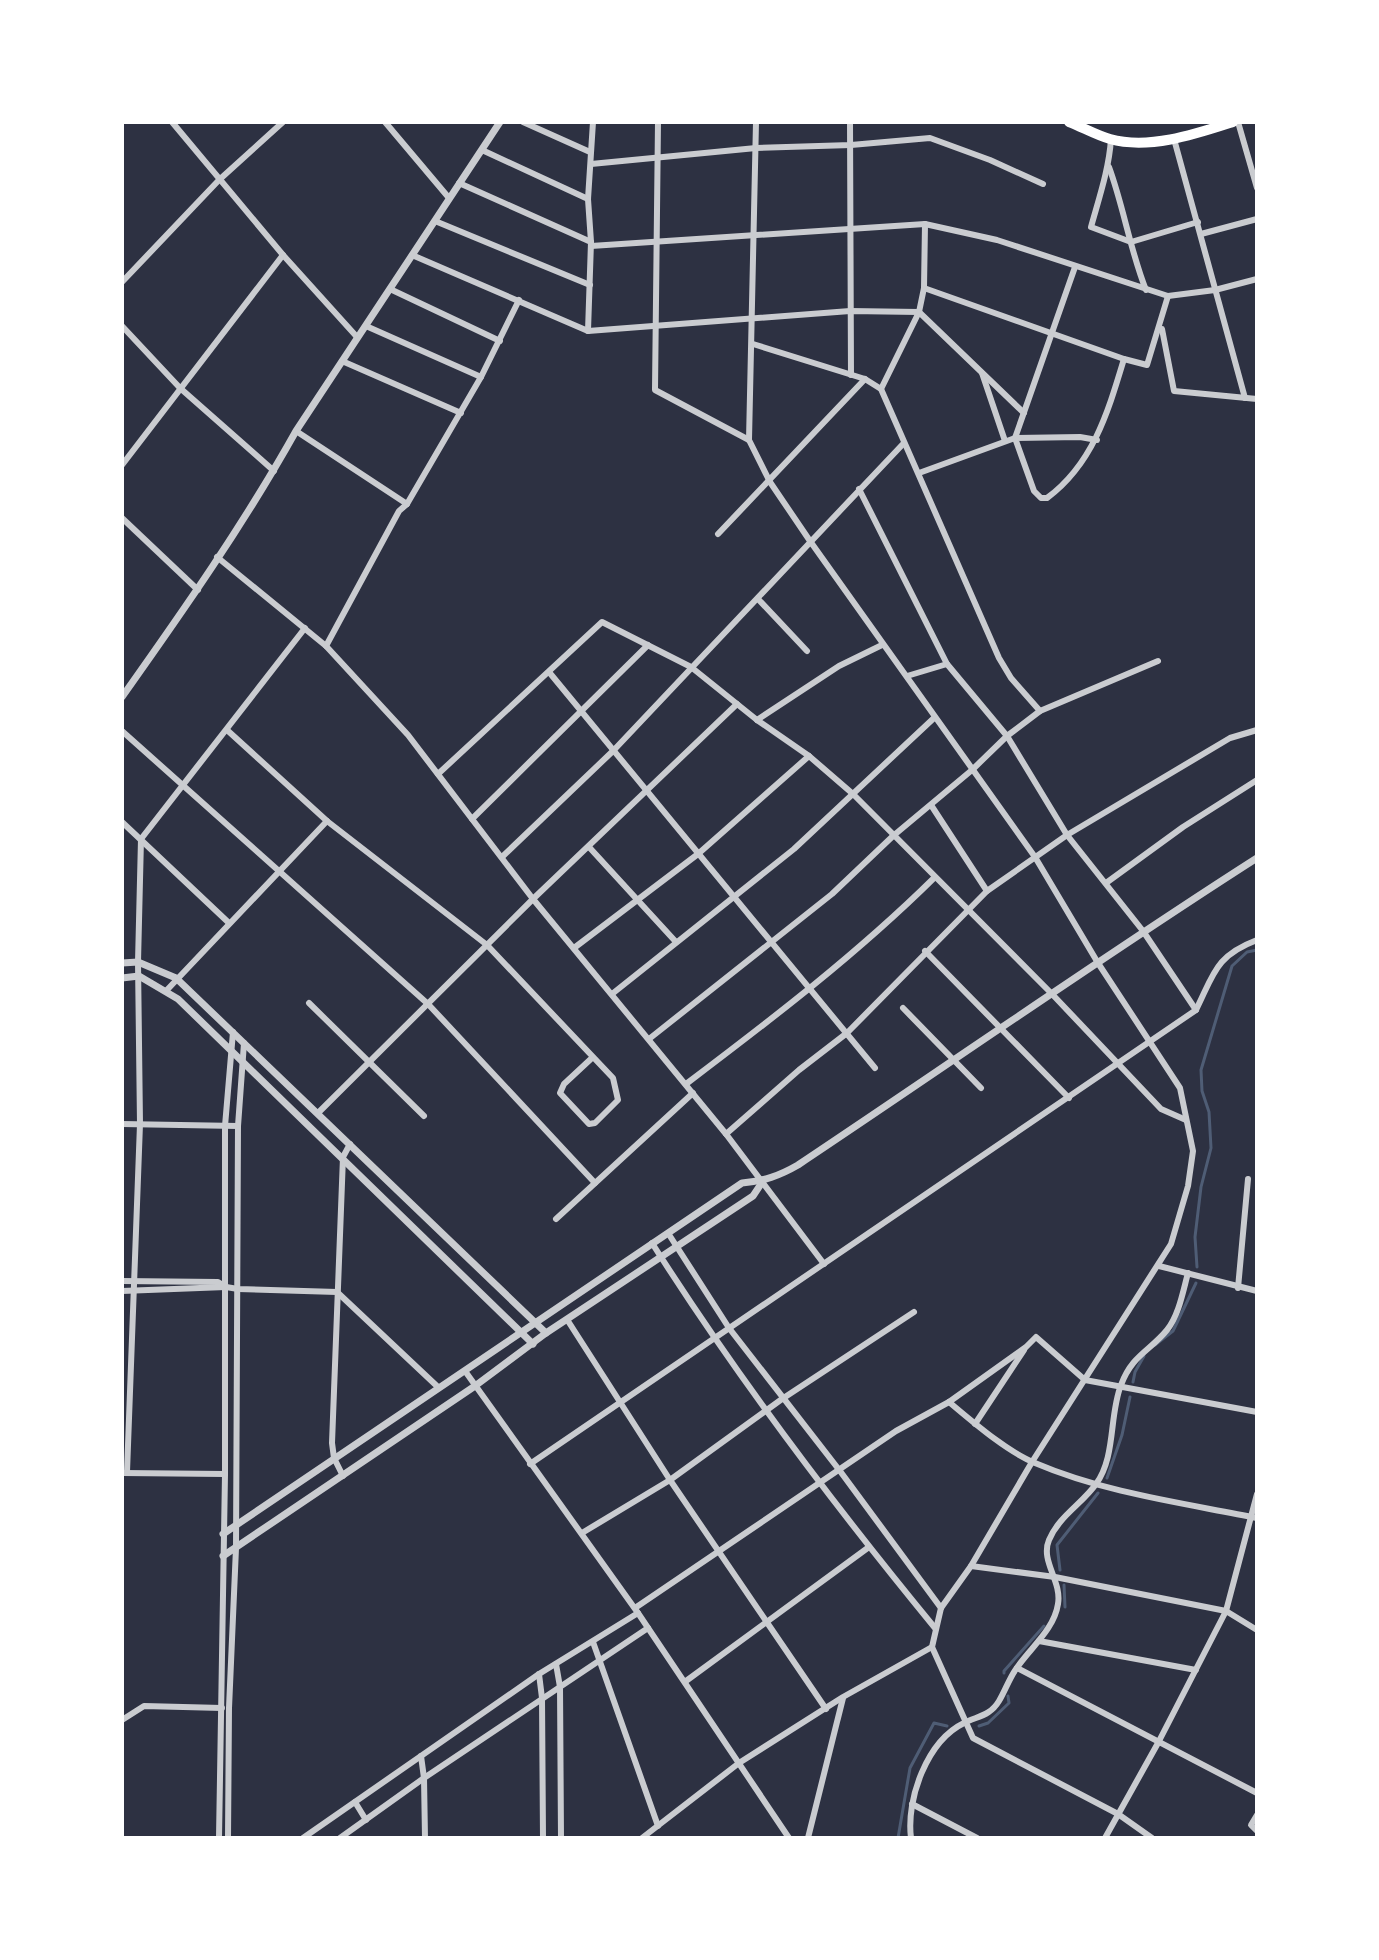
<svg xmlns="http://www.w3.org/2000/svg" width="1379" height="1960" font-family="Inter,sans-serif">
<style>
.lines{fill:none;stroke-linecap:round;stroke-linejoin:round}
.stream{stroke:#4f5d75;stroke-width:3}
.minor{stroke:#caccd0;stroke-width:6}
.tertiary{stroke:#caccd0;stroke-width:7}
.trunk{stroke:#fff;stroke-width:10}
</style>
<rect width="100%" height="100%" fill="#2d3142"/>
<g class="lines">
<g class="stream">
<polyline points="1197,1267 1195,1237 1201,1187 1211,1148 1209,1112 1202,1091 1201,1070 1232,966 1247,952 1257,950"/>
<polyline points="1155,1345 1173,1331 1196,1283"/>
<polyline points="1133,1382 1135,1372 1144,1356"/>
<polyline points="1107,1478 1122,1435 1130,1397"/>
<polyline points="1060,1570 1057,1545 1098,1493"/>
<polyline points="1064,1585 1065,1607"/>
<polyline points="1004,1673 1004,1671 1044,1626"/>
<polyline points="979,1726 988,1723 1009,1703 1008,1696"/>
<polyline points="898,1838 910,1768 934,1723 947,1726"/>
</g>
<g class="minor">
<polyline points="172,122 283,255 357,337"/>
<polyline points="385,122 449,198"/>
<polyline points="523,122 590,152"/>
<polyline points="658,122 655,390 749,440 770,482 810,541 1035,857 1098,963 1180,1088 1193,1151 1188,1186 1171,1244 1032,1462 971,1566 941,1608 932,1647 973,1738 1118,1814 1152,1838"/>
<polyline points="850,122 851,375"/>
<polyline points="1238,122 1257,188"/>
<path d="M 1111,139 C 1109,169 1099,198 1091,227 L 1131,242 L 1198,222"/>
<polyline points="1174,139 1245,398"/>
<polyline points="482,150 588,199"/>
<polyline points="591,164 756,148 851,145 930,138 990,160 1043,184"/>
<path d="M 1109,167 C 1124,208 1130,250 1146,290"/>
<polyline points="459,183 591,242"/>
<polyline points="435,221 590,285"/>
<polyline points="1201,234 1257,219"/>
<polyline points="591,246 925,224 997,240 1168,296 1215,290 1257,279"/>
<polyline points="412,255 588,331 850,311 919,312 1024,413"/>
<polyline points="122,282 219,180 283,122"/>
<polyline points="924,288 1124,359 1147,365 1168,296"/>
<polyline points="390,289 500,341"/>
<polyline points="122,326 180,388 274,471"/>
<polyline points="366,326 481,377"/>
<polyline points="1162,329 1174,391 1257,399"/>
<polyline points="588,331 591,242 588,199 593,122"/>
<polyline points="753,344 865,379 881,389 999,658 1011,678 1040,711"/>
<polyline points="342,361 461,413"/>
<polyline points="982,373 1005,441"/>
<polyline points="881,389 919,312 924,288 925,224"/>
<polyline points="296,431 407,504"/>
<polyline points="749,440 756,122"/>
<path d="M 1097,440 L 1080,437 L 1015,438 L 1034,491 L 1041,498 L 1047,498 C 1093,464 1108,412 1124,359"/>
<polyline points="122,465 283,255"/>
<polyline points="919,473 1015,438 1075,267"/>
<polyline points="859,489 947,664 1007,736 1067,835 1143,931 1196,1010"/>
<polyline points="122,518 198,590"/>
<polyline points="718,534 865,379"/>
<polyline points="217,557 326,646 408,735 533,899 726,1134 824,1264"/>
<polyline points="758,599 807,651"/>
<polyline points="326,646 399,511 407,504 481,377 519,300"/>
<polyline points="549,672 875,1068"/>
<polyline points="907,676 947,664"/>
<polyline points="757,720 839,666 882,645"/>
<polyline points="227,730 327,821 487,945 613,1078 618,1100 595,1123 589,1124 560,1093 564,1084 593,1057"/>
<polyline points="122,731 428,1004 595,1183"/>
<polyline points="438,774 602,622 691,667 757,720 809,756 853,794 1052,994 1161,1109 1186,1120"/>
<polyline points="931,805 987,891"/>
<polyline points="472,819 648,645"/>
<polyline points="122,822 229,923"/>
<polyline points="589,847 676,942"/>
<polyline points="502,857 613,751 903,444"/>
<polyline points="1106,883 1183,827 1257,780"/>
<polyline points="574,948 698,854 809,756"/>
<polyline points="925,951 1069,1098"/>
<polyline points="166,991 327,821"/>
<polyline points="612,994 794,849 934,718"/>
<polyline points="309,1003 424,1116"/>
<polyline points="903,1008 981,1088"/>
<polyline points="649,1039 832,894 893,836 972,770 1007,736 1040,711 1158,661"/>
<path d="M 686,1084 C 772,1019 857,954 934,878"/>
<polyline points="318,1113 533,899 737,704"/>
<polyline points="122,1124 238,1126"/>
<polyline points="726,1134 799,1070 847,1033 987,891 1067,835 1230,738 1257,730"/>
<polyline points="556,1219 693,1093"/>
<polyline points="668,1233 729,1328 840,1471 941,1608"/>
<path d="M 652,1243 C 737,1377 834,1505 935,1628"/>
<polyline points="1159,1266 1257,1291"/>
<polyline points="122,1281 218,1282 226,1287 238,1289 337,1292 439,1388"/>
<polyline points="1238,1288 1248,1179"/>
<polyline points="122,1291 226,1287"/>
<polyline points="568,1321 670,1480 826,1709"/>
<polyline points="465,1371 638,1613 789,1838"/>
<path d="M 949,1402 C 973,1422 1006,1451 1035,1463 C 1105,1493 1183,1503 1257,1518"/>
<polyline points="975,1424 1024,1350"/>
<path d="M 530,1464 L 1196,1010 C 1214,974 1215,956 1257,940"/>
<polyline points="127,1472 140,1124 138,962 141,839 305,628"/>
<polyline points="122,1473 225,1474"/>
<polyline points="343,1476 334,1458 332,1443 343,1157 350,1144"/>
<polyline points="582,1533 670,1480 782,1399 914,1312"/>
<polyline points="971,1566 1055,1577 1226,1611 1257,1630"/>
<polyline points="635,1608 896,1431 949,1402 1026,1347 1036,1337 1085,1380 1257,1412"/>
<polyline points="1039,1641 1196,1670"/>
<polyline points="593,1642 658,1826"/>
<polyline points="556,1664 560,1687 561,1838"/>
<polyline points="1017,1668 1257,1793"/>
<polyline points="539,1674 542,1698 543,1838"/>
<polyline points="686,1681 869,1547"/>
<polyline points="122,1720 144,1706 222,1708"/>
<polyline points="421,1756 424,1778 425,1838"/>
<polyline points="355,1802 366,1820"/>
<polyline points="912,1804 977,1838"/>
<polyline points="1257,1815 1251,1825 1257,1831"/>
<polyline points="219,1838 225,1474 225,1126 233,1032"/>
<polyline points="228,1838 229,1708 236,1548 238,1126 244,1043"/>
<polyline points="303,1838 539,1674 638,1613"/>
<polyline points="340,1838 424,1778 648,1628"/>
<polyline points="642,1838 739,1763 843,1697 932,1647"/>
<polyline points="808,1838 843,1698"/>
<path d="M 911,1838 C 906,1799 927,1741 964,1723 C 978,1716 990,1716 999,1701 C 1005,1691 1009,1679 1016,1669 C 1030,1648 1054,1630 1058,1604 C 1062,1581 1040,1561 1049,1540 C 1059,1516 1082,1504 1096,1484 C 1116,1457 1109,1415 1121,1385 C 1132,1355 1150,1351 1167,1330 C 1179,1315 1183,1291 1188,1273"/>
<polyline points="1105,1838 1158,1743 1226,1611 1257,1494"/>
</g>
<g class="tertiary">
<path d="M 122,697 C 183,611 244,524 296,431 L 500,122"/>
<polyline points="122,963 138,962 176,978 546,1333"/>
<polyline points="122,978 139,976 178,999 533,1344"/>
<path d="M 223,1534 L 742,1183 C 764,1181 779,1176 798,1165 C 951,1063 1102,957 1257,858"/>
<polyline points="223,1556 475,1386 546,1333 753,1196 763,1181"/>
</g>
<path class="trunk" d="M 1069,122 C 1082,127 1096,135 1110,139 C 1149,150 1196,134 1233,122"/>
</g>
<rect width="1379" height="1960" fill="none" stroke="#ffffff" stroke-width="248"/>
</svg>
